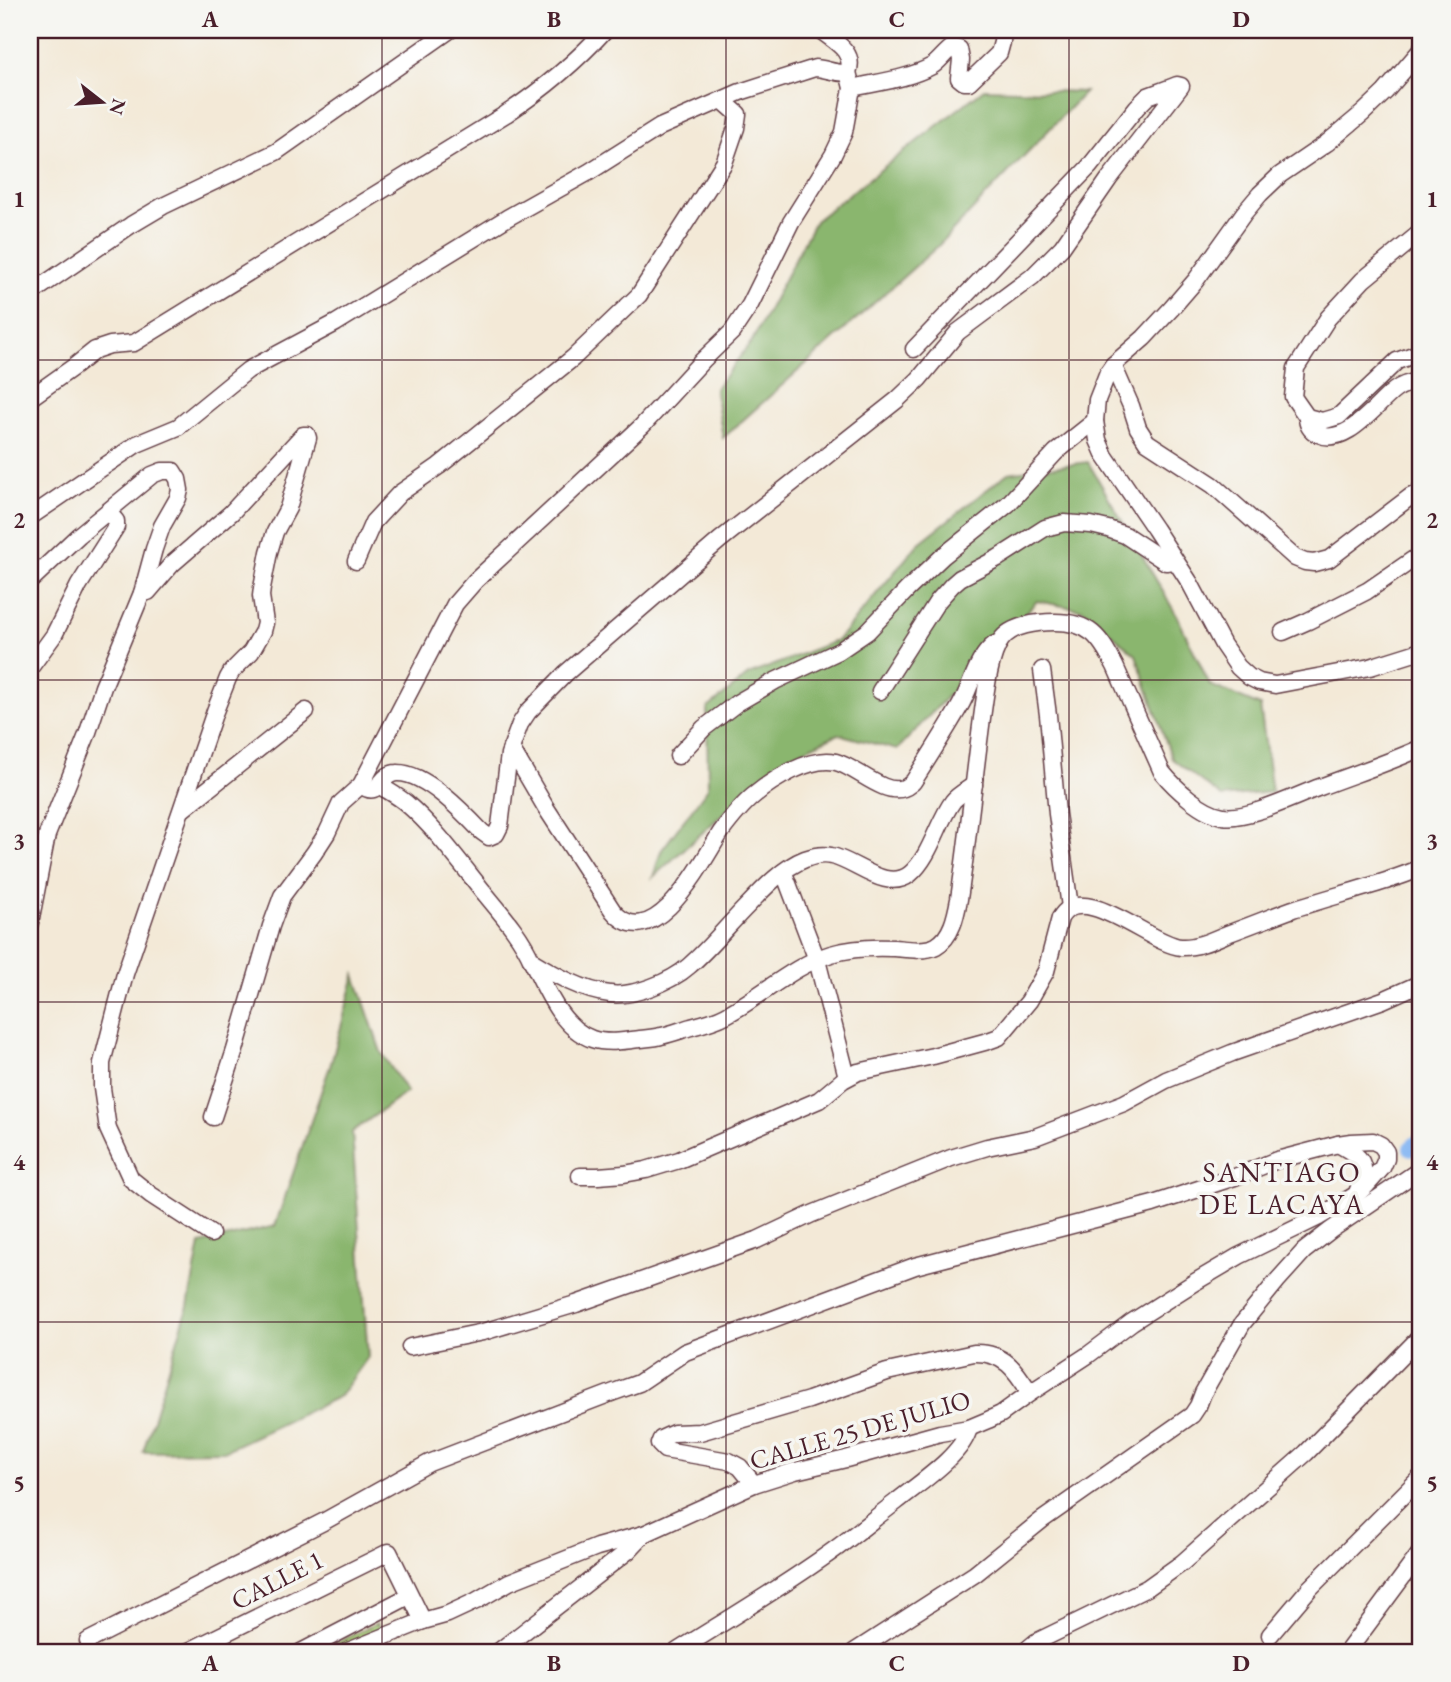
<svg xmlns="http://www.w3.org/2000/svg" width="1451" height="1682" font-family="'EB Garamond',serif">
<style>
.green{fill:#add580;stroke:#7c7a56;stroke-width:2}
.forest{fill:#8ab66e;stroke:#6a6a4c;stroke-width:2}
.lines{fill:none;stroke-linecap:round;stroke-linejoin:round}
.canal{stroke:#87b7f3;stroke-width:16}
.street-casing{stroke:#633d45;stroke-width:19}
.street{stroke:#fff;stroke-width:16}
.grid{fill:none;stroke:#4a1f2b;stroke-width:2;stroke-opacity:0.55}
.labels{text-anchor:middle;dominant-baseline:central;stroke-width:7;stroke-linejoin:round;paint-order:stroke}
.street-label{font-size:26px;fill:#4a1f2b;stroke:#f6f6f2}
.neighbourhood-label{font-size:28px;letter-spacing:2px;fill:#4a1f2b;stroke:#f6f6f2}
.neatline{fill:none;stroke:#4a1f2b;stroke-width:2.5}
.grid-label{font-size:23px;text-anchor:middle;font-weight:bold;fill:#4a1f2b}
</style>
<rect width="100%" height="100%" fill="#f6f6f2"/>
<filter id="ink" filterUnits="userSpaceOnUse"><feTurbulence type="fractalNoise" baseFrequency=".0143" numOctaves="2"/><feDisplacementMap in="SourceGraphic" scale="14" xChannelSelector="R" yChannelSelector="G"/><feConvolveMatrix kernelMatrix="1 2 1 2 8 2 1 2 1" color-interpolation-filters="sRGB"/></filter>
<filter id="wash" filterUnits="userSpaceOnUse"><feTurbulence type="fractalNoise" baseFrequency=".00686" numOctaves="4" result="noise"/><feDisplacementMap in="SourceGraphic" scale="28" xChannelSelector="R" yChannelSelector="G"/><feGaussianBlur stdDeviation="1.57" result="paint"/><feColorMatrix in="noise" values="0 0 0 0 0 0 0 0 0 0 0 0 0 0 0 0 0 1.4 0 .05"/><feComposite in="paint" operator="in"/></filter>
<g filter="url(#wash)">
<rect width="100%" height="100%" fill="#f3e9d7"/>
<polygon class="green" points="377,1623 380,1629 340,1652 319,1652"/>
<g class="forest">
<polygon points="984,89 1085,92 938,246 723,438 715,389 752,341 815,221"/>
<polygon points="1088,462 1177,616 1210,685 1260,706 1272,792 1222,797 1172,759 1136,655 1084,610 1037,601 897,750 838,734 784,759 653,877 661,851 708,788 707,709 748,675 838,640 918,544 1008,473"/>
<polygon points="355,975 381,1052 407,1092 352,1132 368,1357 340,1396 224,1451 143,1452 188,1306 200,1244 275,1226 332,1060"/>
</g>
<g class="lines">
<polyline class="canal" points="1411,1148 1421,1140"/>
</g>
</g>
<g filter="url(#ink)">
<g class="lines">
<g class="street-casing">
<g id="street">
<polyline points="1421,50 1385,92 1363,113 1327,143 1280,175 1260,194 1244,213 1196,280 1171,309 1144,338 1113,365 1108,372 1097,400 1095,421 1098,440 1105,456 1155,529 1190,583 1223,645 1238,667 1249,677 1259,682 1275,685 1370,667 1421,651"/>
<path d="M 852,88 C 878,82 908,79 932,66 C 940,61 945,52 953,47 L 959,49 L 961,60 L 959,78 L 964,82 L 969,82 L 999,53 L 1002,42 L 1003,30"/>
<polyline points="1421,232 1363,280 1328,318 1296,368 1293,397 1307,417 1322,421 1339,416 1397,361 1421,352"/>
<polyline points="30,294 131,225 163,206 276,152 450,30"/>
<polyline points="1113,365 1131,406 1138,428 1147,442 1213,485 1295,558 1305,562 1314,563 1329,559 1410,497 1421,492"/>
<path d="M 30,398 L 75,366 L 95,350 L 110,345 L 134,343 L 506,114 C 542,90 576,62 605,30"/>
<path d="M 1307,417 C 1307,424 1310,431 1318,434 C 1346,447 1375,405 1395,390 C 1403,384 1412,382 1421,381"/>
<path d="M 30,517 L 137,444 L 178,427 L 248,370 L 336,323 L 507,218 L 589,172 L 660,127 L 740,92 L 815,68 C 826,68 837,75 848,72 C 856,52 834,41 820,30"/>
<polyline points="356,561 373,522 400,493 439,466 573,358 639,295 724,163 736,128 738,114 722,100"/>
<polyline points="30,581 79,535 152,475 162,471 173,471 178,479 180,490 178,498 162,526 154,549 142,593 103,687 87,735 47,835 30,923"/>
<polyline points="142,593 148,592 172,564 231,513 303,435 307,435 308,438 288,508 275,532 269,552 262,588 261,596 265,623 263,631 251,652 232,671 228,678 215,711 125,974 102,1063 102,1088 108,1129 131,1179 151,1195 211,1234"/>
<polyline points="1283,632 1308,621 1367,591 1421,554"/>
<polyline points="30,668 54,635 79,585 116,527 116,521 108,512"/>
<polyline points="1042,670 1048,715 1057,814 1070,907"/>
<polyline points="880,691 937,602 952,585 960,578 998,558 1045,528 1064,523 1091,525 1108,529 1125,535 1166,562 1175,561"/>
<path d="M 511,748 L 546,808 L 613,911 C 653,959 704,859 721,832 C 730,820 741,806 753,796 C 772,780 810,756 836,762 C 856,767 884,796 904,788 C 908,787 910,784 913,782 C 929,757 945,732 960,706 C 972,686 976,658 995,644"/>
<polyline points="678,756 704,728 737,703 775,681 839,651 867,632 908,589 943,556 1008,504 1056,452 1095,421"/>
<path d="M 361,785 C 380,800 379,773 397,773 C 425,772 464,813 482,832 L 489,837 L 496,834 L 500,826 L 509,754 L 520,724 L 528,712 L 566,673 L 720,540 L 897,400 L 919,379 L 958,332 L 1032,277 L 1062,247 L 1109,179 L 1181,86 L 1177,85 L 1172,87 L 1148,96 L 1137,107 L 1089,167 L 914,349"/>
<path d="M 379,785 C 388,791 398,796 406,803 C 435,828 458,860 482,890 C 500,912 521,935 532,961 C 555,975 583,991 610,994 C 633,997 671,982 689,966 C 710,948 728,925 748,905 C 763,889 784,867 805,859 C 813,856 823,854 831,856 C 855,860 886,893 910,874 C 931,856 937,823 953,801 C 958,795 967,790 974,785"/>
<polyline points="183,809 306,711"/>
<polyline points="784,873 817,960 847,1077"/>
<path d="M 532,961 C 546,989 561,1028 592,1039 C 607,1044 625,1041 640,1039 C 647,1038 654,1038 661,1036 C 671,1034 681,1030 691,1027 C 703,1024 715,1021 726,1015 C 762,996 792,966 831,954 C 851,948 874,947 894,948 C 907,949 924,952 936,946 C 952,937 956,915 959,899 C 968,839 974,779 982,718 C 985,697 989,657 1001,640 C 1011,625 1038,622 1055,622 C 1090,622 1100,637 1115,666 L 1162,772 C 1175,788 1202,813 1223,816 C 1248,820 1295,796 1320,787 C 1354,774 1388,763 1421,748"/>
<polyline points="213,1117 235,1050 271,926 282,896 314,853 327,833 341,803 361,785 455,604 475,581 642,426 703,360 732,332 750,305 791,222 833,155 844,132 852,88 848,72"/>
<path d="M 1338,1144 C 1351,1152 1366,1157 1363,1176 C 1362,1182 1358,1187 1357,1194"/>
<path d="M 580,1176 L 598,1176 L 624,1174 L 646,1170 L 679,1160 L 819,1100 L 843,1080 L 858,1072 L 933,1056 L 988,1041 L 999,1037 L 1029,1001 L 1046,971 L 1060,918 C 1082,879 1151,945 1181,947 C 1196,948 1213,940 1227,934 C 1249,926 1271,917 1293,909 C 1324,899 1355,891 1386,881 C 1397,877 1410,873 1421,868"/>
<polyline points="410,1347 483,1332 576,1304 757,1240 812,1214 951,1158 987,1147 1035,1137 1124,1103 1166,1080 1232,1053 1383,1000 1421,983"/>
<path d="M 754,1484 L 740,1467 L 729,1461 L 665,1450 L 659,1444 L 661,1439 L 674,1433 L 700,1432 L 809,1400 L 887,1372 L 974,1353 C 1004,1352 1016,1370 1030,1393"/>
<polyline points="1270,1635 1309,1589 1421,1477"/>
<polyline points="88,1641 323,1522 429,1463 614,1392 639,1383 685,1352 915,1266 1153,1204 1235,1177 1277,1160 1338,1144 1351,1142 1373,1141 1381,1145 1386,1152 1386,1159 1382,1168 1366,1186 1357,1194 1319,1217 1239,1256 1195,1282 1132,1322 1088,1355 1030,1393 1001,1414 988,1420 969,1428 940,1433 846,1459 795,1471 754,1484 644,1534 597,1547 509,1582 476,1601 448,1614 423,1621 346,1652"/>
<polyline points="187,1652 389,1552 423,1621"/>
<polyline points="301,1652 409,1596"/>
<polyline points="498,1652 628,1551 644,1534"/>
<path d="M 676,1652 C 725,1621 776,1591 824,1557 C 849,1540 872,1520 896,1502 C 918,1484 963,1455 969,1428"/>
<polyline points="854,1652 975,1574 1042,1520 1192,1415 1198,1406 1203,1393 1242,1324 1277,1281 1304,1251 1331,1230 1421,1169"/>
<polyline points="1024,1652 1036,1642 1147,1588 1182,1563 1306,1453 1421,1336"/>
<polyline points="1347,1652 1421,1552"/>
</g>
</g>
<use href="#street" class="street"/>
</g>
</g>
<path class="grid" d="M 382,30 L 382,1652M 726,30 L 726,1652M 1069,30 L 1069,1652M 30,360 L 1421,360M 30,680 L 1421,680M 30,1002 L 1421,1002M 30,1322 L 1421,1322"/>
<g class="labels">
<g class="street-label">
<text transform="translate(860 1430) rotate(-16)">CALLE 25 DE JULIO</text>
<text transform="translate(277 1580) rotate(-27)">CALLE 1</text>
</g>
<g class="neighbourhood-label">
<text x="1282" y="1172">SANTIAGO<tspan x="1282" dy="32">DE LACAYA</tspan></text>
</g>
</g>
<rect width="1451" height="1682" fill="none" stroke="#f6f6f2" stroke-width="77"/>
<g transform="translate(102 102) rotate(107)" stroke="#f6f6f2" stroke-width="5" paint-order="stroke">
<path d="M0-5L12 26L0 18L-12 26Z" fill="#4a1f2b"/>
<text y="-10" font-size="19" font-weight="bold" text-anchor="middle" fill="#4a1f2b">N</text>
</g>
<rect x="38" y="38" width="1374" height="1606" class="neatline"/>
<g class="grid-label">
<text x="210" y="27">A</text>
<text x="554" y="27">B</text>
<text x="897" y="27">C</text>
<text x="1241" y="27">D</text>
<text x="19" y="207">1</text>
<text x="1432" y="207">1</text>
<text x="19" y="528">2</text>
<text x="1432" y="528">2</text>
<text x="19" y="849">3</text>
<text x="1432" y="849">3</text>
<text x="19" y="1170">4</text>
<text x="1432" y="1170">4</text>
<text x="19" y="1491">5</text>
<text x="1432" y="1491">5</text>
<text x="210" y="1671">A</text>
<text x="554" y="1671">B</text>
<text x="897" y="1671">C</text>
<text x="1241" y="1671">D</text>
</g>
</svg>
